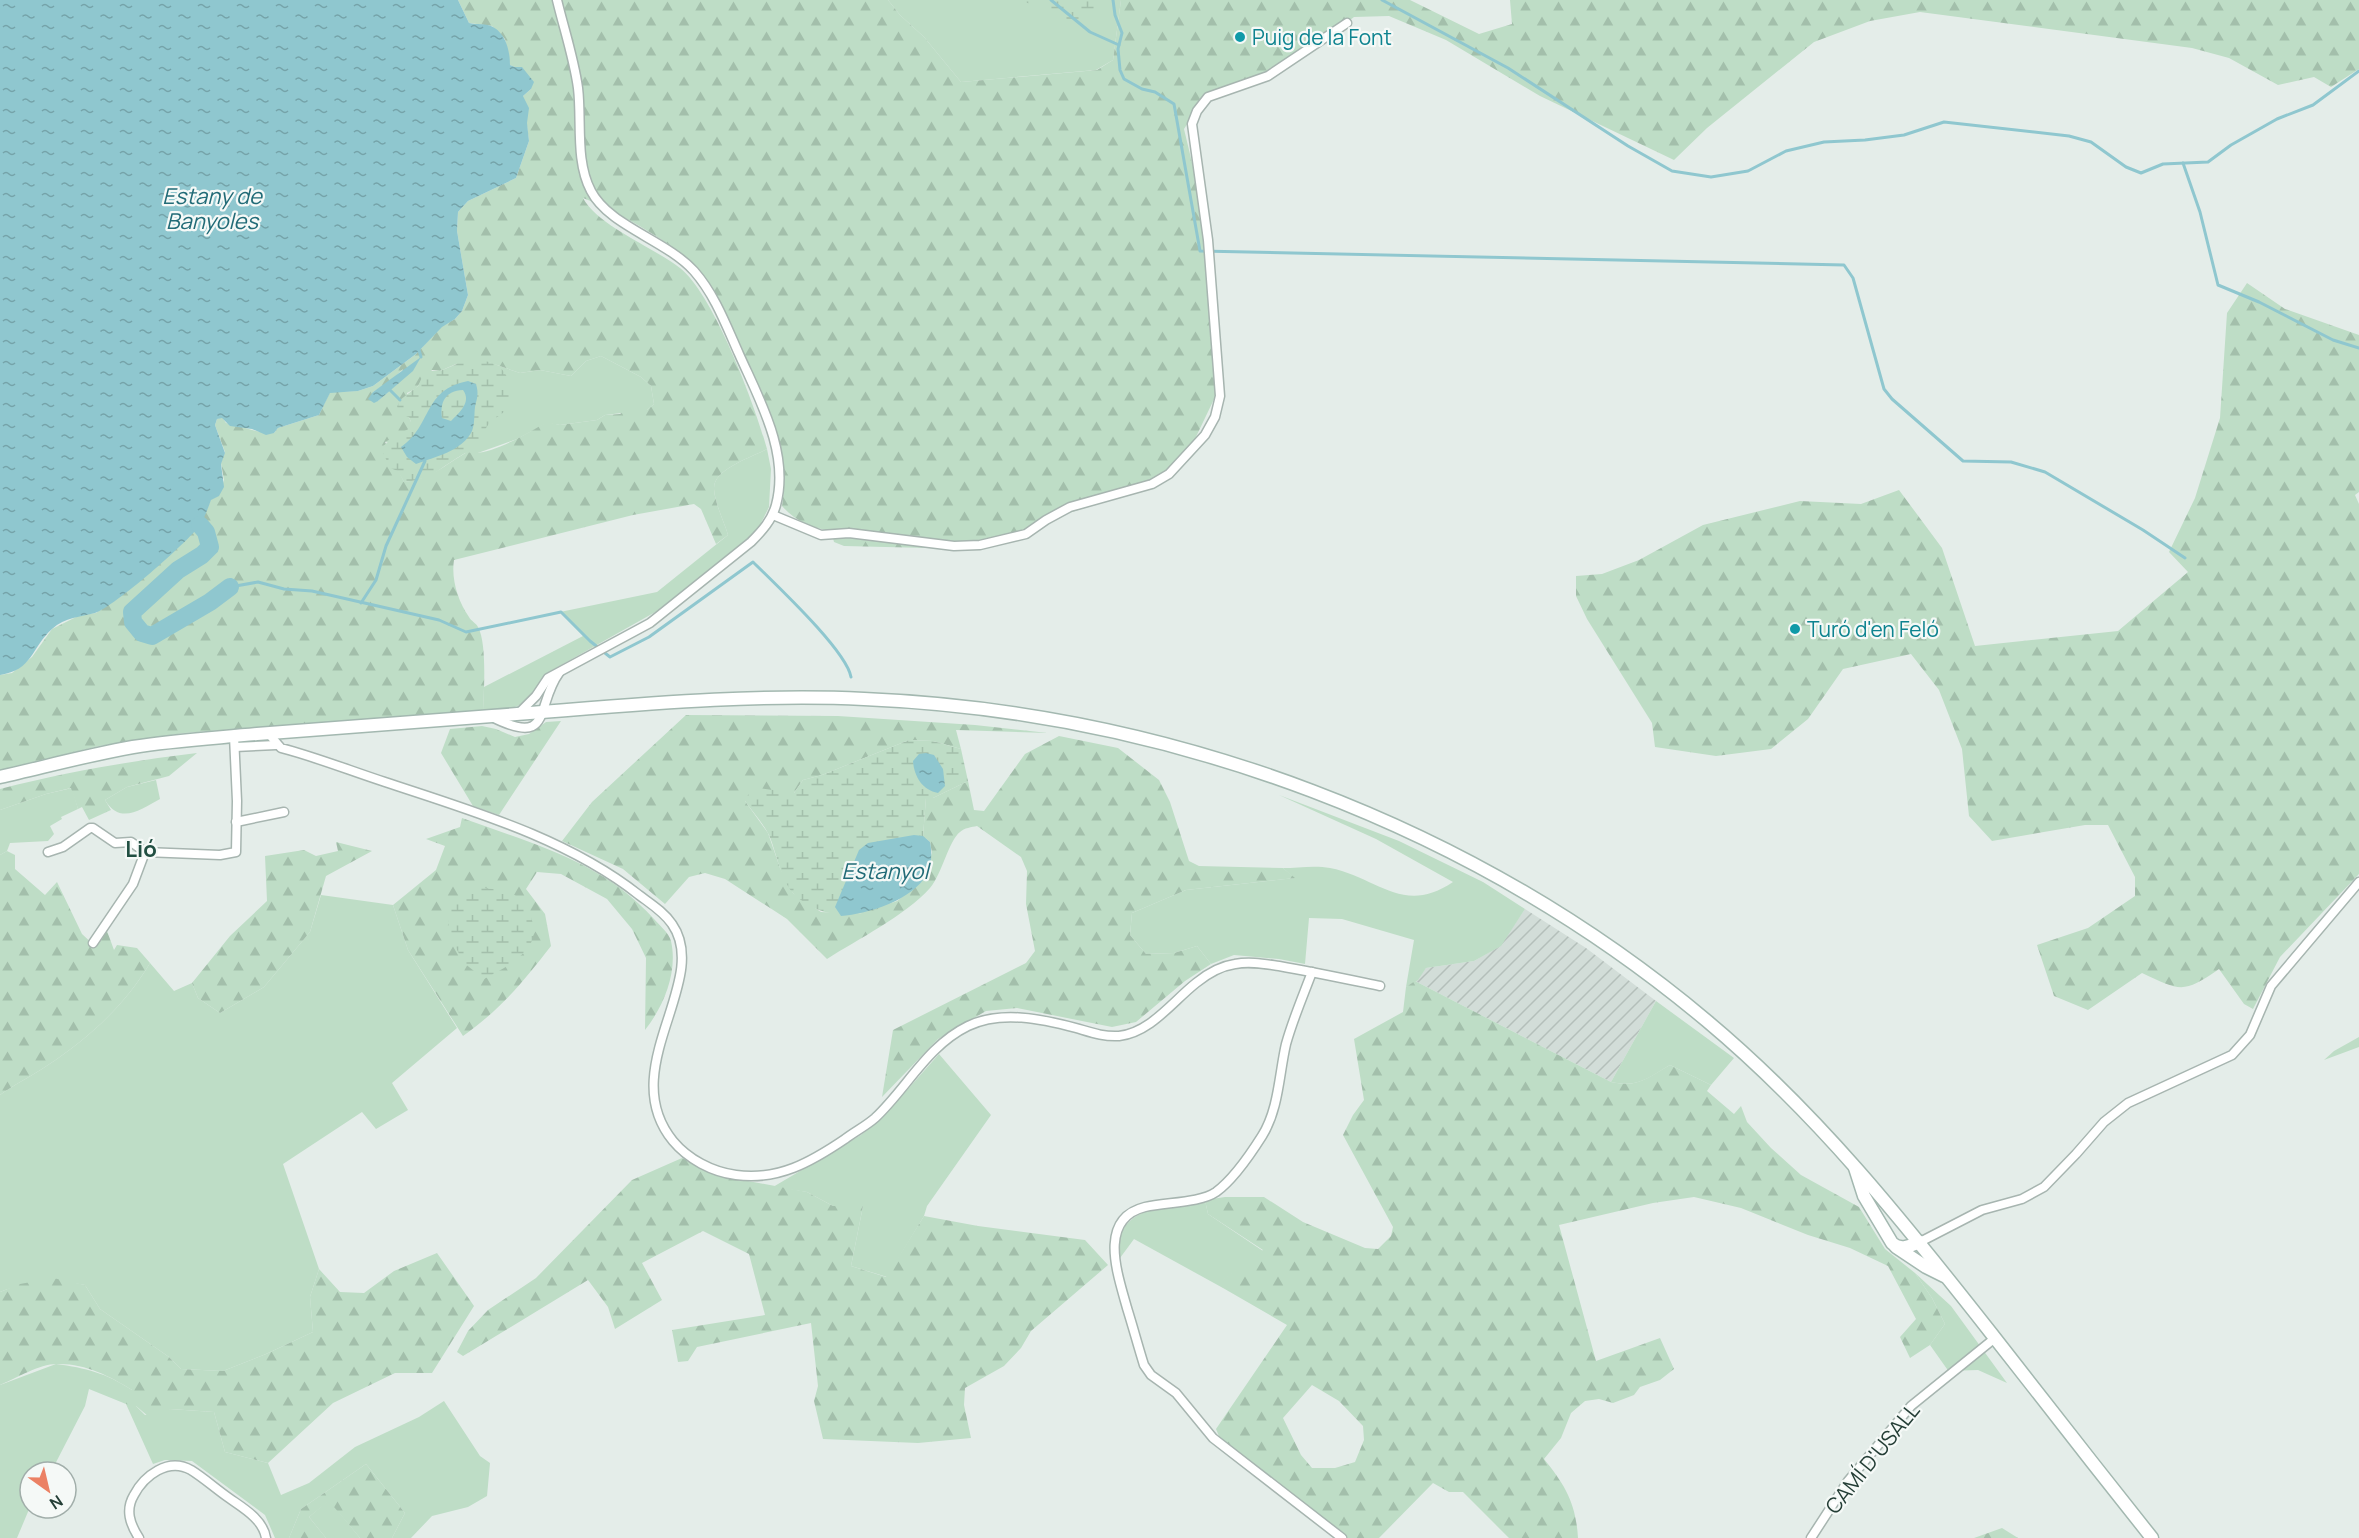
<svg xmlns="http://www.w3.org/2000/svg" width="2359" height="1538" font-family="Manrope,sans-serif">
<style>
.industrial{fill:url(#industrial-furrows)}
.green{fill:#beddc6}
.forest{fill:url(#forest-firs);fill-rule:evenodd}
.wetland{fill:url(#wetland-marsh)}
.water{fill:url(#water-ripples);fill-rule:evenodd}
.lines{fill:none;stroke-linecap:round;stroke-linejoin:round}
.stream{stroke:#8fc7cf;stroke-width:3}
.river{stroke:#8fc7cf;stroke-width:18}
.street-casing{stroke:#a7b5b0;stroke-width:11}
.secondary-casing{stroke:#a3b8b0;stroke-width:15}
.street{stroke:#fff;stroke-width:8}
.secondary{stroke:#fff;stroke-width:12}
.culture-dot{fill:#0f9aa8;stroke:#f5f9f7;stroke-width:2}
.labels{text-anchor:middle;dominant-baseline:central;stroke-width:4.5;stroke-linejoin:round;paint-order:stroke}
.culture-label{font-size:21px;fill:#0d838f;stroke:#f5f9f7;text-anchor:start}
.street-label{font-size:21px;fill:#243e36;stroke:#f5f9f7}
.water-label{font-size:22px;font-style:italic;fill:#216b77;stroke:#f5f9f7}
.neighbourhood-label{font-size:22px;font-weight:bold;fill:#214f42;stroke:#f5f9f7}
</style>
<defs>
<pattern id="industrial-furrows" width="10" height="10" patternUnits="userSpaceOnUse" patternTransform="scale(1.5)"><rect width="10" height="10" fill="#d2ddd8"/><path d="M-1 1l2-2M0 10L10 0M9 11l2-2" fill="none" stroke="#b4bfba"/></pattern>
<pattern id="forest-firs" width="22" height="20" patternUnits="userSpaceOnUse" patternTransform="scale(1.5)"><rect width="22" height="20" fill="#beddc6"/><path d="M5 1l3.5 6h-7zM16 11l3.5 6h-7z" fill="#a3bfab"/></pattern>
<pattern id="wetland-marsh" width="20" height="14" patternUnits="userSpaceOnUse" patternTransform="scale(1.5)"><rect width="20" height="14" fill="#beddc6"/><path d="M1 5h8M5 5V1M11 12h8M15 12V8" fill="none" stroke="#a3bfab"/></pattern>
<pattern id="water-ripples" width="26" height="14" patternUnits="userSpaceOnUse" patternTransform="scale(1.5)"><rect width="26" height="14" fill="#8fc7cf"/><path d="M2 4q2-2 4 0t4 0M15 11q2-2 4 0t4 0" fill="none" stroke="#75a3a9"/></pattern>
</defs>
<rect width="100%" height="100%" fill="#e4ede9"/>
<polygon class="industrial" points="1525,909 1586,948 1656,1001 1611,1082 1415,981 1426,968 1474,961 1500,946"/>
<g class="green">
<polygon points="888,0 1121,0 1113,60 1096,70 961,82 924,37 900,15"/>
<polygon points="601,356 641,377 651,386 654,404 647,410 605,415 597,420 560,425 547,423 517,439 475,454 385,442 488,362 520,373 540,370 571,376 586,361"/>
<path d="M 767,449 L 771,469 L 769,507 L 760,525 L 748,539 L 666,606 L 547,673 C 540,680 537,686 533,693 C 522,711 502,709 483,710 L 484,687 L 583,636 L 560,612 L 657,592 L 728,535 C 724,521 715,504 714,489 C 713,469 751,458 767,449 Z"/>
<path d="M 156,780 L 160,799 C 140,810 120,825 105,800 L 127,787 Z"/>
<polygon points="72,788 78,809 61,817 62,819 50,826 54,834 48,841 10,843 7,851 0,855 0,810 46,794"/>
<path d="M 1279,795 L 1399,841 L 1483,882 L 1525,909 L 1501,946 L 1474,961 L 1426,968 L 1418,980 L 1406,987 L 1414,940 L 1342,919 L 1309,918 L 1305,964 L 1279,959 L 1234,955 L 1211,964 L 1197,946 L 1174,953 L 1146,954 L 1130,935 L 1132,913 L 1186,890 L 1294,878 L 1283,868 C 1297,868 1315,865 1330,868 C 1377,877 1403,916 1453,882 L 1376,839 Z"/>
<path d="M 321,895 L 393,905 L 408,950 L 457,1028 L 392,1083 L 408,1110 L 376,1129 L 362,1112 L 283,1164 L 319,1269 L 310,1297 L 313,1332 L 266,1354 L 223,1371 L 181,1369 L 169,1357 L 100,1309 L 85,1285 C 57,1280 26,1282 0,1292 L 0,1095 C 15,1084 32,1076 48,1065 C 88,1039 126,1004 150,963 L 174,991 L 192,983 L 198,998 L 220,1013 L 264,987 L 310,932 Z"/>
<path d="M 1656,1001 L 1734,1058 L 1711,1085 L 1670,1065 C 1648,1078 1638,1088 1611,1082 Z"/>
<polygon points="939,1054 991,1115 927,1206 924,1216 887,1277 851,1266 863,1206 833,1206 807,1192 773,1187 861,1135 884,1116"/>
<path d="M 1205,1200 L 1208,1214 L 1263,1251 L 1223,1280 L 1223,1288 L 1134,1239 L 1120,1258 C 1120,1253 1119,1245 1120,1239 C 1127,1205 1177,1204 1205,1200 Z"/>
<polygon points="1915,1273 1951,1306 2007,1383 1978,1370 1948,1371 1947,1369 1930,1345 1945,1324 1932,1298"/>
<path d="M 56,1364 C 86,1368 106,1373 132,1390 L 136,1406 L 145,1415 L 170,1409 L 214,1412 L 225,1452 L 268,1463 L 281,1495 L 309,1483 L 355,1447 L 419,1417 L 444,1401 L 480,1456 L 490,1463 L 487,1496 L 468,1507 L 432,1516 L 411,1538 L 392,1538 L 405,1513 L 366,1464 L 301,1509 L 289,1538 L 275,1538 L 265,1515 L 192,1461 L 165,1460 L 153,1464 L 126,1404 L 89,1389 L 85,1406 L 51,1472 L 30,1472 L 30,1507 L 17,1538 L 0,1538 L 0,1385 Z"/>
<polygon points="329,1500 360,1538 326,1538 309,1517"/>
</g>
<g class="forest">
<path d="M 458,0 L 888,0 L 900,15 L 924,37 L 961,82 L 1097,70 L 1113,60 L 1121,0 L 1410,0 L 1479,34 L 1512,24 L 1510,0 L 2359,0 L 2359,69 L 2331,87 L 2314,77 L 2278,85 L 2229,58 L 2192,48 L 1920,12 L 1870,21 L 1814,42 L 1707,128 L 1674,160 L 1540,96 L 1446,40 L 1389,16 L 1354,17 L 1333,33 L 1306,47 L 1252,81 L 1200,104 L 1184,129 L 1200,196 L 1206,240 L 1216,395 L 1194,441 L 1175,463 L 1156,479 L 1104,502 L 1056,517 L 1015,537 L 967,547 L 927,548 L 844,546 L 834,542 L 831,531 C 812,528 795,521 782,506 C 791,450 767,402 743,352 C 733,330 723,307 711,286 C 706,279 702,272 696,267 C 675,244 613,209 583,198 C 598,226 653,247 680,268 C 714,295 755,405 767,449 C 751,458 713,469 714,489 C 715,504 724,521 728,535 L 716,544 L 701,509 L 694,504 L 633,515 L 454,560 C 451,579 458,601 469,617 C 471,621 476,623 478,627 C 487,643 484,691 483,710 L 184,733 L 99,746 L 0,770 L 0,675 L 12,673 L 32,657 L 52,629 L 80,615 L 96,613 L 155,568 L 206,512 L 211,499 L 219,495 L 224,480 L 221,463 L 225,452 L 215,425 L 217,419 L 222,417 L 226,423 C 242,426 258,434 274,433 L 278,428 L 319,415 L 330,392 L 358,391 L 373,386 L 416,354 L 442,326 L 455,319 L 462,311 L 468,295 L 457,231 L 458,212 L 468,201 L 516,178 L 529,141 L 523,96 L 531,89 L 515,67 L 510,65 L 505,39 L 492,26 L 469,23 ZM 601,356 L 641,377 L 651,386 L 654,404 L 647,410 L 626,410 L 620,414 L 605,415 L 597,420 L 560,425 L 547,422 C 528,433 487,458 467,452 C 445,465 431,479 404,482 L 385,442 L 413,427 L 409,417 L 407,393 L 415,389 L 432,370 L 440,371 L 456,364 L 488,362 L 520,373 L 540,370 L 571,376 L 586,361 ZM 403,369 L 397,384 L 378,401 L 373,392 L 392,380 Z"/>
<path d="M 2247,283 L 2285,309 L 2359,335 L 2359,492 L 2355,495 L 2359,504 L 2359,874 L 2280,957 L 2253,1009 L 2244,1004 L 2219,969 C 2183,994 2181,991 2142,973 L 2088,1010 L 2054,996 L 2037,945 L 2088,928 L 2135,896 L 2135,877 L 2108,825 L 2085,825 L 1992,841 L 1969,816 L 1962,749 L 1939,690 L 1911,654 L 1843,669 L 1808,719 L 1771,749 L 1716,756 L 1655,747 L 1652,723 L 1587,619 L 1576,596 L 1576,576 L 1602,574 L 1639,560 L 1703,525 L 1800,501 L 1861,504 L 1899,490 L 1942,548 L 1975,646 L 2118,631 L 2188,572 L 2169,552 L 2195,498 L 2220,418 L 2227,313 Z"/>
<path d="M 686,715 L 838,716 L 975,725 L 1048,733 L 956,730 L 961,749 L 933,741 L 909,740 L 822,775 L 803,780 L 794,793 L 745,801 L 768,833 L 780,868 L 793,893 L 821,912 L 859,914 L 897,901 L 921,882 L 932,853 L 930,842 L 923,836 L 926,798 L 933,798 L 968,781 L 974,810 L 984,811 L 1025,754 L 1059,736 L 1118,748 L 1159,780 L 1170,802 L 1189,861 L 1199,866 L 1283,868 L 1295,878 L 1186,890 L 1132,913 L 1130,935 L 1146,954 L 1174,953 L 1197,946 L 1211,964 L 1185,981 L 1136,1022 L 1112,1027 L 1017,1008 L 986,1011 L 938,1039 L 882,1097 L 893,1030 L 1026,963 L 1035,951 L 1026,904 L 1027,871 L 1021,857 L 977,826 C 972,827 964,828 960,832 C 949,840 942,874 930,888 C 905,916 858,939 827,959 L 787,919 L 725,879 L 705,873 L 689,877 L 665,904 L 623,869 L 562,841 L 592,802 Z"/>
<polygon points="561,721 499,815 473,806 441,753 450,729 482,726 496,729 515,737 529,734 546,722"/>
<path d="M 197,753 L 169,776 L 127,787 L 105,800 L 111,810 L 89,820 L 82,807 L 78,809 L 71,788 L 46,794 L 0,810 L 0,789 C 66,772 130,761 197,753 Z"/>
<path d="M 462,818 C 533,844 602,861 654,919 C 659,925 669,933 671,941 C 678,972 664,1006 645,1030 L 646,958 L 632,929 L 607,899 L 561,874 L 537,872 L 526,889 L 545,914 L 551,946 C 523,982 501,1009 463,1036 L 408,950 L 393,905 L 436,870 L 445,846 L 426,839 L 460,827 Z"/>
<polygon points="336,842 372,851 326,876 310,932 264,987 220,1013 198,998 192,983 230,936 267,901 265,856 304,850 316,856 338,851"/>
<path d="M 7,851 L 15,855 L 15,869 L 45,895 L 57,882 L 82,934 L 96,947 L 107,931 L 114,950 L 117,945 L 137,948 L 150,963 C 126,1004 88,1039 48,1065 C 32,1076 15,1084 0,1095 L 0,855 Z"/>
<path d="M 1415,981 L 1611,1082 C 1638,1088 1647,1078 1670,1065 L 1711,1085 L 1707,1091 L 1734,1114 L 1741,1106 L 1747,1122 L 1771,1148 L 1801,1175 L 1859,1207 L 1885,1249 L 1915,1273 L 1932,1298 L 1945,1324 L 1930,1345 L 1910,1358 L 1900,1337 L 1916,1319 L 1888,1266 L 1850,1248 L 1808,1235 L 1741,1208 L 1694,1197 L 1653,1203 L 1559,1225 L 1596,1361 L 1660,1338 L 1674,1369 L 1660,1380 L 1640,1387 L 1634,1395 L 1613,1403 L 1599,1399 L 1585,1401 L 1571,1413 L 1561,1438 L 1544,1459 C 1565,1485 1576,1503 1578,1538 L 1509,1538 L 1463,1492 L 1449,1492 L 1433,1483 L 1379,1538 L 1337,1538 L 1223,1446 L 1216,1429 L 1287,1325 L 1223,1288 L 1222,1280 L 1263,1250 L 1208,1214 L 1205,1200 L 1225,1197 L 1264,1197 L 1303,1222 L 1365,1248 L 1378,1249 L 1391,1236 L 1393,1227 L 1343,1135 L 1353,1115 L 1364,1100 L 1354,1039 L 1403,1012 L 1406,987 ZM 1312,1385 L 1339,1401 L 1363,1426 L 1364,1440 L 1355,1462 L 1335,1468 L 1312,1468 L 1301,1455 L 1283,1418 Z"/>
<polygon points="2359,1037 2359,1047 2324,1060 2334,1051"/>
<polygon points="682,1158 722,1176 807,1192 833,1206 863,1206 851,1266 886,1277 924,1216 978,1226 1085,1240 1108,1265 1031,1331 1021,1348 1004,1366 965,1388 964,1405 971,1438 918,1443 823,1439 814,1401 818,1386 811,1323 697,1347 688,1361 678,1362 672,1330 765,1315 749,1254 703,1231 642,1263 662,1300 615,1329 608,1307 588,1280 463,1356 457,1352 468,1331 488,1310 536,1278 632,1180"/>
<path d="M 437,1253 L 474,1306 L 432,1373 L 395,1373 L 333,1403 L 268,1463 L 225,1452 L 214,1412 L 170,1409 L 155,1422 L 136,1406 L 126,1404 L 132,1390 C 110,1376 84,1363 57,1364 C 39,1364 17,1378 0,1385 L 0,1292 L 20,1284 L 53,1278 L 85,1285 L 100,1309 L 169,1357 L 181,1369 L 223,1371 L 266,1354 L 313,1332 L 310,1297 L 319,1269 L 340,1292 L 364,1293 L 394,1271 Z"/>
<polygon points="366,1464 405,1513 392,1538 360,1538 329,1501 309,1517 326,1538 289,1538 301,1509"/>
<polygon points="2002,1528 2018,1538 1974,1538"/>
</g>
<g class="wetland">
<polygon points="1021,0 1101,0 1100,14 1069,22"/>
<path d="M 475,360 C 483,361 491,361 498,366 C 507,372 515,391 511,403 C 507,413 495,417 488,425 C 484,430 483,436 480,441 C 474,449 465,453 457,458 C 436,471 432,479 404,482 L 398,471 L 390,468 L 381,448 L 396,435 L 413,427 L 409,417 L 405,416 L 397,407 L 400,400 L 418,386 L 423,375 L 428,371 L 440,371 L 464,361 Z"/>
<path d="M 909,740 L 933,741 L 961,749 L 968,781 L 933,798 L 926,798 L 923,836 L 930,842 C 935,870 925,879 904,895 C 872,919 824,924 794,894 C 781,881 776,851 769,835 C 763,823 752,811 745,801 L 752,787 L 794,793 L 803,780 L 822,775 Z"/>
<path d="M 478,887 C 488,889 502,889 511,893 C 529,902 542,932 527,949 C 517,962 499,971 484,979 L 464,963 L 448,933 L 450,904 Z"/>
</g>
<g class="water">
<path d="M 0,0 L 458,0 L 469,23 C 476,25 487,23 493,27 C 506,34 510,51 510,65 L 515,67 L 522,67 L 534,82 L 531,89 L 523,96 L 529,108 L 527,123 L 529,141 L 516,178 L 468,201 L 458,212 L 457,231 L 468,295 L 462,311 L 455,319 L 442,327 L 416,354 L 373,386 L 358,391 L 330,393 L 319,415 L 278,428 L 274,433 L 266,435 L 252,429 L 230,426 L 222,418 L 217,419 L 215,425 L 225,453 L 221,464 L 224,487 L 219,496 L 211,500 C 208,508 205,517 200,525 C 188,542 114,607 95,613 C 81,617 65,617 52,629 C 31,648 33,670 0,675 Z"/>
<polygon points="421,357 413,371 378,401 374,403 368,399 373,392"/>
<path d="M 468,381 L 476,384 C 479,394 477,398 475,407 C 474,415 475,423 472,431 C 463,451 434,457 416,464 L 407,457 L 401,447 C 433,425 422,390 468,381 ZM 463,390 C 472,402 459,413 451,421 L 442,418 C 440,402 445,391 463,390 Z"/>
<path d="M 926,753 L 934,755 L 943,769 L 945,786 L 938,793 C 922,790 914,776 913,761 L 919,754 Z"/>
<path d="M 914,835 L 923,836 L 930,842 C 932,852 932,865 927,874 C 913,900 868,914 841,916 L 835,907 L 859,850 L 868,843 Z"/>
</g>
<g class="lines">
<g class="stream">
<polyline points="1051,0 1090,32 1119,45"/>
<polyline points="1113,0 1115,15 1122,33 1118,49 1120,70 1124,79 1142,89 1155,92 1174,104 1200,251 1844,265 1853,278 1884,389 1892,399 1963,461 2011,462 2045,472 2143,530 2185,558"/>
<polyline points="1382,0 1508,68 1628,146 1672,171 1711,177 1748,171 1786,151 1824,142 1865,140 1904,135 1944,122 2069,136 2091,142 2126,167 2141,173 2163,164 2208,162 2231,145 2277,119 2313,105 2359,71"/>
<polyline points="2183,163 2200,212 2218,285 2259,302 2333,340 2359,348"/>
<polyline points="419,350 421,357"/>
<polyline points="390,390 400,400"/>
<path d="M 230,587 L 258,582 L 284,589 L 312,591 L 439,620 L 466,632 L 561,612 L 590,641 L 610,657 L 649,637 L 753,562 C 775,584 846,650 851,677"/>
<polyline points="361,603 376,580 386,546 425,461"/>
</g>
<polyline class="river" points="200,525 206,532 210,547 202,555 178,570 132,612 133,622 142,633 152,636 210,602 230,587"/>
<g class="street-casing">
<g id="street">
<polyline points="773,515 821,535 849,533 954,546 980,545 1026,534 1046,520 1070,507 1152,484 1169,474 1205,435 1215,417 1220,396 1208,240 1192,124 1197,111 1208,97 1268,76 1347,23"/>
<path d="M 518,714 L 536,696 L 548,678 L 650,623 L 751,542 C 762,531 772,520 776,505 C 790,453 759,399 739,354 C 726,325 715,295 694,271 C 666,240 609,226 591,191 C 575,161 582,121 578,88 C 574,59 564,29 557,0"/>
<path d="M 492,717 C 553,748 535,706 559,673"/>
<path d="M 268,733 L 281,748 C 316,757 351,771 385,782 C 472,811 567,838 639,895 C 651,904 664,912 672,924 C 712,981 614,1069 673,1141 C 688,1159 712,1172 736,1175 C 778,1181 811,1162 845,1139 C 854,1132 866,1126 875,1118 C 907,1088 927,1046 968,1026 C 1001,1010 1042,1019 1076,1028 C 1090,1032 1103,1037 1119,1036 C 1151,1032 1172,1002 1196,983 C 1207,974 1221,966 1235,964 C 1250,961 1265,964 1279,966 C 1313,972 1346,979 1380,986"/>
<polyline points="235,747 276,745"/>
<polyline points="236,822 284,812"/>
<polyline points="48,852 63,847 90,828 93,828 115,843 131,842 145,852 220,855 236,852 237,801 234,736"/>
<polyline points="93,943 133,884 145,852"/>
<path d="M 1312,972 C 1303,996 1293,1019 1286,1044 C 1279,1074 1279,1109 1262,1136 C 1250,1155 1234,1179 1216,1192 C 1200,1203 1166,1202 1145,1207 C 1097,1219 1118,1275 1127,1308 C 1133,1327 1138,1346 1144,1365 L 1151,1375 L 1176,1393 L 1213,1438 L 1342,1538"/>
<polyline points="1920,1242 1982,1210 2022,1199 2044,1187 2076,1154 2104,1122 2128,1103 2232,1055 2250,1035 2271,986 2359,882"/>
<path d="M 139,1538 C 130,1524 125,1510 134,1495 C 144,1476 168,1457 191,1470 C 204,1478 216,1489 229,1498 C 243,1508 263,1519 266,1538"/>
<polyline points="1811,1538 1848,1481 1911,1406 1995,1338"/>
</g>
</g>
<g class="secondary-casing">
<g id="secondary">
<path d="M 0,777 C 44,767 88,755 133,747 C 174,740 216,738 257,734 C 335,728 414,722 492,716 C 615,707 740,693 864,699 C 1170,712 1472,824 1707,1021 C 1817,1113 1903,1221 1991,1333 C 2044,1401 2098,1470 2152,1538"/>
<path d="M 1855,1168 L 1864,1196 L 1892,1243 C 1900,1251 1910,1246 1920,1242"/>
<polyline points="1896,1247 1926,1267 1944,1276"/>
</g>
</g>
<use href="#street" class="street"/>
<use href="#secondary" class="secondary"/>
</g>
<g class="culture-dot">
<circle cx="1240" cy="37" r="6"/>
<circle cx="1795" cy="629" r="6"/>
</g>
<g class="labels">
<g class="culture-label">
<text x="1252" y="37">Puig de la Font</text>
<text x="1807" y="629">Turó d'en Feló</text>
</g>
<g class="street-label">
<text transform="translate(1872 1458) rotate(-51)">CAMÍ D'USALL</text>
</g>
<g class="water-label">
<text x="212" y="196">Estany de<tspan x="212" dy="25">Banyoles</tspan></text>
<text x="885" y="871">Estanyol</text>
</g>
<g class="neighbourhood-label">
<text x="141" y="849">Lió</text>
</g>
</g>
<g transform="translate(48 1490) rotate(146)"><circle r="28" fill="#f5f9f7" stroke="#a1aeaa" stroke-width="1.5"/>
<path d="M0-4.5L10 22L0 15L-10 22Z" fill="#eb8164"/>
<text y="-9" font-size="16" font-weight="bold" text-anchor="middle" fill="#243e36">N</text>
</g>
</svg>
